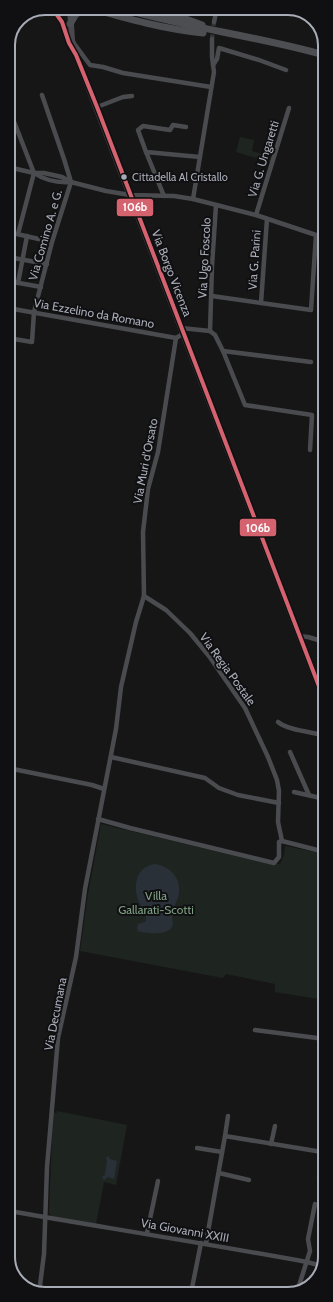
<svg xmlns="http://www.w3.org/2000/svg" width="333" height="1302" font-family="Cabin,sans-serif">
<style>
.green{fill:#1e2520}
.water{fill:#2a3038}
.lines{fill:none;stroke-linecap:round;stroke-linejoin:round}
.street-tunnel{stroke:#333436;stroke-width:4.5;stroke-dasharray:4.5 2;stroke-linecap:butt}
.street{stroke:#4a4b4f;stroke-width:4.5}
.secondary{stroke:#49494d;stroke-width:6}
.primary{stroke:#4c4e51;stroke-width:7}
.bus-1-casing{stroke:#101012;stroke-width:7}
.bus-1{stroke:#d5626f;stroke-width:4}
.bus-dot{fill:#a8acb7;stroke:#101012;stroke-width:1.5}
.labels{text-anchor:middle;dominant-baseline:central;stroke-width:4;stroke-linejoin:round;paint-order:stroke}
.bus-label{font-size:11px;fill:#a8acb7;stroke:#101012;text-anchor:start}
.street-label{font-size:12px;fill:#a8acb7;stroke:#101012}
.park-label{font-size:12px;fill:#7fa183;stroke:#101012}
.rim{fill:none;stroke:#a8acb7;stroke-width:2}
.line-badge{stroke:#101012;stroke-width:1.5}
.badge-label{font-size:11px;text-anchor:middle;font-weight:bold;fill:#fff}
</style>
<rect width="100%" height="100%" fill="#161616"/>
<g class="green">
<polygon points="240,137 254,140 252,151 272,157 270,162 236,152"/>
<polygon points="101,824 269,864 280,864 284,855 285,846 325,854 325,1000 275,992 275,984 226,974 223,978 80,951 88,894"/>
<polygon points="57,1111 127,1125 116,1185 104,1182 96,1224 55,1217 51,1216 49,1212 53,1112 57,1113"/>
</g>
<g class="water">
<path d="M 155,864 C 172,867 183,880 178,898 C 176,903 173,908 172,913 C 171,919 176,926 169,930 C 161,935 149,933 141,932 L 138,931 L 137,929 L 138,924 L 142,923 L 146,921 C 147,915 142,909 140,904 C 132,888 135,867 155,864 Z"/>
<polygon points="108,1156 110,1159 117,1161 114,1179 108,1177 104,1180 102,1177 105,1175 107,1161 106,1158"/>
</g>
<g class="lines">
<polyline class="street-tunnel" points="212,39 214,22"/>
<g class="street">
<polyline points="214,22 217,8"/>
<polyline points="73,42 90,65 103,67 123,73 211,87"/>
<polyline points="213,65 217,59 219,48 259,60 286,70"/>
<polyline points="8,106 34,173 18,234"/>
<polyline points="97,107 123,97 132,96"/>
<polyline points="146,152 138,130 143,126 170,130 173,125 186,127"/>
<polyline points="8,167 34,173 44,173 62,177 71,182 106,191 130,195 174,196 193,199 256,215 316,235 311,310 212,296"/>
<path d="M 34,173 C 46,181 57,183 71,182"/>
<polyline points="164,196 146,152 200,157"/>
<polyline points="193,199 214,72 212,57 212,39"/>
<polyline points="256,215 289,108"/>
<polyline points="8,232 52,242"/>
<polyline points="8,257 47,264"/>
<polyline points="8,281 41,287"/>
<polyline points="18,283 27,236"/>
<polyline points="261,303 267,219"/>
<polyline points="8,308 176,338"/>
<polyline points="181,328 210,331 212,266 216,205"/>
<polyline points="210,331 215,335 223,351 245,405 312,415 310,450"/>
<polyline points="8,338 32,342 34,312 52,242 71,182 64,159 42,95"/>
<polyline points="223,351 311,362"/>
<polyline points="144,596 166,610 190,633 209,656 245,708 268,757 277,780 279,791 278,822 282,841"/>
<polyline points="299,636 308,637 325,642"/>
<path d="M 278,722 C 287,730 311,732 322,735 L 325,734"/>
<polyline points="290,752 309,795"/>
<polyline points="111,757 205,778 219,788 238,795 279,803"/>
<polyline points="8,768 92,785 104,789"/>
<polyline points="294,792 325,799"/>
<polyline points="98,819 130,828 274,863 279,857 279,842 282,841 325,852"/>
<polyline points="255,1030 325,1039"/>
<polyline points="225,1136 228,1116"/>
<polyline points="271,1144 275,1126"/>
<polyline points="197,1148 222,1152"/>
<polyline points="219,1173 249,1180"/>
<polyline points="319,1177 322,1152"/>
<path d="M 9,1211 C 108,1228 208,1244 307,1262 L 322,1266"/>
<polyline points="147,1233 158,1181"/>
<polyline points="206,1243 225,1136 322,1152 325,1137"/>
<polyline points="297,1292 310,1251 308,1239 315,1204"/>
<polyline points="39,1293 44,1254 47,1167 58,1038 76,957 85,889 116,729 121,687 136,622 144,596 143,532 148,489 158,452 176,338 183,334"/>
<polyline points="191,1293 201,1243"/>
</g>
<g class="secondary">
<polyline points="52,8 62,22 71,45"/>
<polyline points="70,8 72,40 76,55 325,703"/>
</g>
<g class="primary">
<path d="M 90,8 C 128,19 164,29 203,33"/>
<path d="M 120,8 C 187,28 257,36 324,55"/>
<polyline points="141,8 186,19 202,25"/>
<polyline points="70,24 76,14 88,8"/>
</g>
<g class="bus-1-casing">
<polyline id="bus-1" points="52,8 62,22 69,43 76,55 97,107 325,702"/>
</g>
<use href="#bus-1" class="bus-1"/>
</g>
<circle class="bus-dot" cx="124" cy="177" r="3.5"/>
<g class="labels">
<g class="bus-label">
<text x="132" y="177">Cittadella Al Cristallo</text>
</g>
<g class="street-label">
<text transform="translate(263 159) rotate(-73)">Via G. Ungaretti</text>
<text transform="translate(45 235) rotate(-74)">Via Comino A. e G.</text>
<text transform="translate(204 258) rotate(-87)">Via Ugo Foscolo</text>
<text transform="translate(254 260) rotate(-86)">Via G. Parini</text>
<text transform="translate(172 273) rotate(69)">Via Borgo Vicenza</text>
<text transform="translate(94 313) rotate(10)">Via Ezzelino da Romano</text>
<text transform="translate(145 461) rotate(-79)">Via Muri d'Orsato</text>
<text transform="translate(228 669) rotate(54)">Via Regia Postale</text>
<text transform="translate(55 1014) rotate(-79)">Via Decumana</text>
<text transform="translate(185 1230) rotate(10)">Via Giovanni XXIII</text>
</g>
<g class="park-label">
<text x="156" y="895">Villa<tspan x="156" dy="14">Gallarati-Scotti</tspan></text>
</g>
</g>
<path d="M0 0H333V1302H0ZM45 15H288A30 30 0 0 1 318 45V1257A30 30 0 0 1 288 1287H45A30 30 0 0 1 15 1257V45A30 30 0 0 1 45 15Z" fill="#101012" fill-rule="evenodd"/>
<path class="rim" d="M45 15H288A30 30 0 0 1 318 45V1257A30 30 0 0 1 288 1287H45A30 30 0 0 1 15 1257V45A30 30 0 0 1 45 15Z"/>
<g class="line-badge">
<rect x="116" y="198" width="38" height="19" rx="4" fill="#d5626f"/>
<rect x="239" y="518" width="38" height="19" rx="4" fill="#d5626f"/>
</g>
<g class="badge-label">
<text x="135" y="211">106b</text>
<text x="258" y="532">106b</text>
</g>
</svg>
